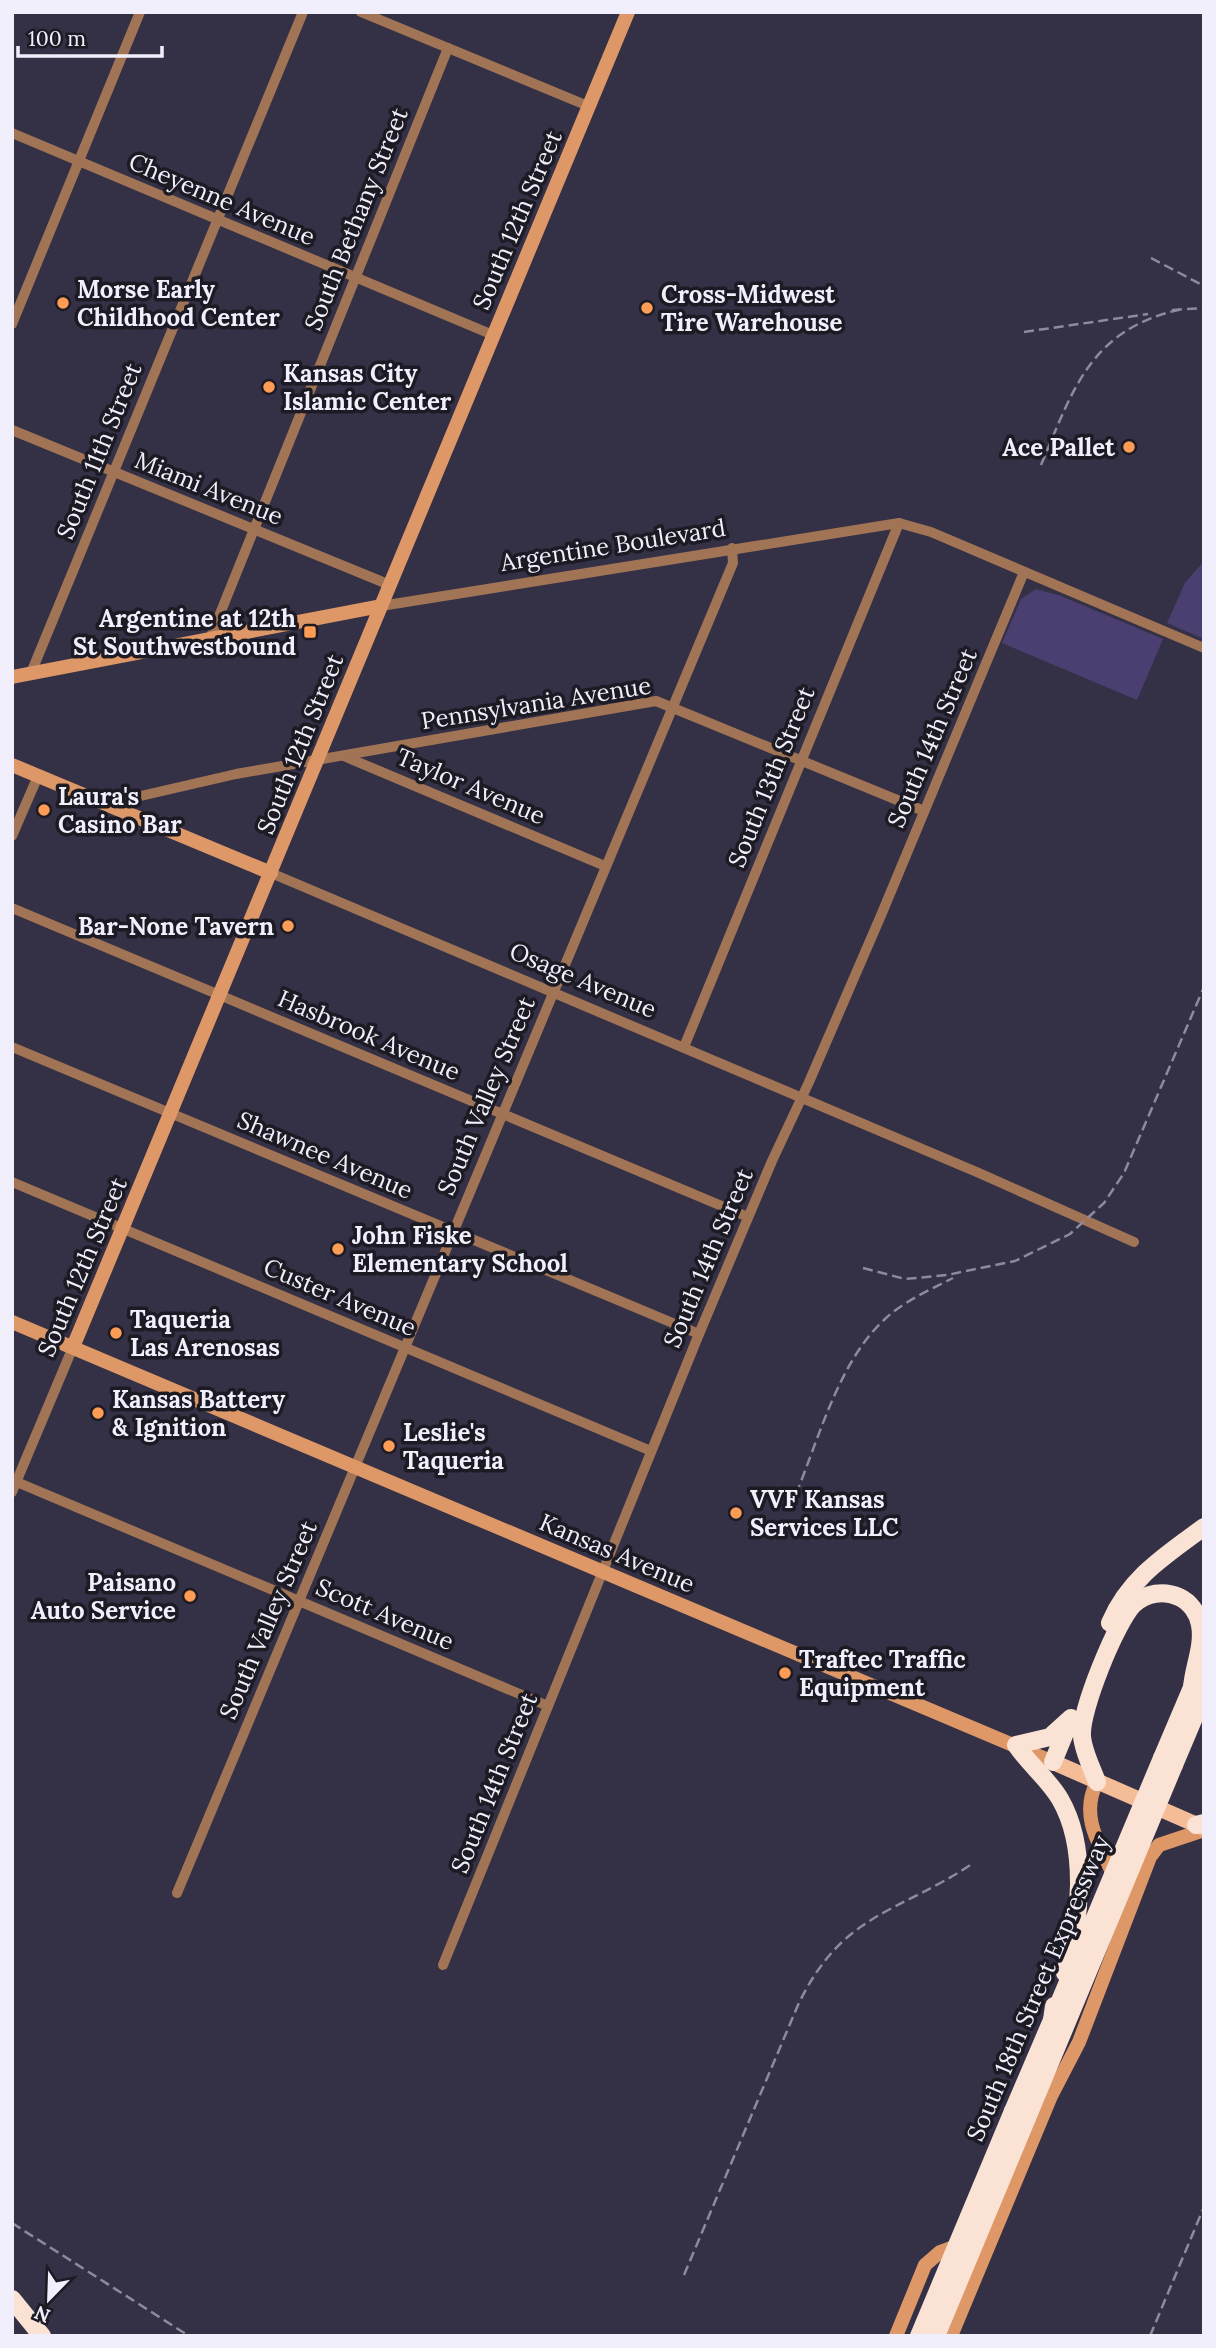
<svg xmlns="http://www.w3.org/2000/svg" width="1216" height="2348" font-family="Lora,serif">
<style>
.green{fill:#4b3f71}
.lines{fill:none;stroke-linecap:round;stroke-linejoin:round}
.street{stroke:#a17456;stroke-width:10}
.secondary{stroke:#de9766;stroke-width:14}
.primary{stroke:#f4bd98;stroke-width:16}
.highway{stroke:#fae3d5;stroke-width:18}
.rail{stroke:#8d8a9b;stroke-width:2.5;stroke-dasharray:10 5;stroke-linecap:butt}
.highway-bridge{stroke:#fae3d5;stroke-width:18}
.poi-dot{fill:#fd9c55;stroke:#1c1a23;stroke-width:2.5}
.labels{text-anchor:middle;dominant-baseline:central;stroke-width:7;stroke-linejoin:round;paint-order:stroke}
.street-label{font-size:24px;fill:#f1effc;stroke:#1c1a23}
.poi-label{font-size:24px;font-weight:bold;fill:#f1effc;stroke:#1c1a23;text-anchor:start}
</style>
<rect width="100%" height="100%" fill="#343045"/>
<g class="green">
<polygon points="1204,561 1204,639 1167,623 1185,583"/>
<polygon points="1036,589 1061,596 1163,639 1137,700 1002,643 1021,599"/>
</g>
<g class="lines">
<g class="street">
<polyline points="361,12 588,106"/>
<polyline points="12,133 493,335"/>
<polyline points="12,324 140,12"/>
<polyline points="12,430 390,585"/>
<polyline points="381,606 899,523 931,532 1204,648"/>
<polyline points="209,641 448,48"/>
<polyline points="31,673 303,12"/>
<polyline points="346,757 605,866"/>
<polyline points="106,804 236,774 656,701 924,811"/>
<polyline points="12,836 38,776"/>
<polyline points="271,873 979,1173 1134,1242"/>
<polyline points="12,908 748,1217"/>
<polyline points="12,1047 699,1334"/>
<polyline points="684,1047 899,523"/>
<polyline points="12,1182 651,1451"/>
<polyline points="12,1480 548,1706"/>
<polyline points="12,1492 73,1347"/>
<polyline points="177,1893 733,563 732,548"/>
<polyline points="443,1965 699,1334 772,1161 809,1082 882,913 1024,572"/>
</g>
<g class="secondary">
<polyline points="12,677 381,606"/>
<polyline points="12,765 271,873"/>
<polyline points="12,1322 1053,1762"/>
<polyline points="73,1347 628,12"/>
<path d="M 1097,1782 C 1079,1816 1100,1846 1115,1878"/>
<polyline points="896,2336 925,2265 940,2252 959,2245"/>
<polyline points="951,2336 1051,2096 1079,2042 1150,1857 1159,1845 1204,1830"/>
</g>
<polyline class="primary" points="1053,1762 1204,1828"/>
<g class="highway">
<path d="M 1110,1623 C 1129,1578 1166,1555 1204,1527"/>
<polyline points="1162,1758 1196,1678"/>
<polyline points="1053,1762 1069,1723"/>
<polyline points="1174,1765 1204,1694"/>
<path d="M 1097,1782 C 1092,1768 1083,1751 1082,1736 C 1080,1711 1116,1622 1134,1604 C 1146,1593 1164,1590 1179,1597 C 1190,1602 1198,1613 1200,1625 C 1204,1646 1193,1668 1192,1688"/>
<polyline points="1196,1825 1204,1823"/>
<path d="M 1065,1973 C 1081,1922 1088,1847 1060,1799 C 1049,1780 1029,1764 1016,1745 L 1050,1737 L 1071,1718"/>
<polyline points="1013,2111 1052,2020 1054,2006"/>
<polyline points="12,2299 42,2336"/>
<polyline points="936,2336 1027,2118"/>
</g>
<g class="rail">
<polyline points="1151,258 1204,286"/>
<polyline points="1172,310 1204,308"/>
<polyline points="1024,332 1148,314"/>
<path d="M 1041,465 C 1074,387 1091,329 1182,309"/>
<polyline points="863,1268 905,1279 947,1275 1015,1261 1070,1234 1104,1203 1124,1173 1204,987"/>
<path d="M 796,1494 C 819,1438 839,1361 885,1319 C 904,1301 930,1290 953,1278"/>
<polyline points="12,2223 189,2336"/>
<path d="M 684,2275 L 798,2005 C 842,1913 896,1914 972,1864"/>
<polyline points="1150,2336 1204,2207"/>
</g>
<g class="highway-bridge">
<polyline points="1052,2020 1162,1758"/>
<polyline points="1027,2118 1174,1765"/>
<polyline points="919,2336 1013,2111"/>
</g>
</g>
<g class="poi-dot">
<circle cx="63" cy="303" r="7"/>
<circle cx="647" cy="308" r="7"/>
<circle cx="269" cy="387" r="7"/>
<circle cx="1129" cy="447" r="7"/>
<rect x="303" y="625" width="14" height="14" rx="3.5"/>
<circle cx="44" cy="810" r="7"/>
<circle cx="288" cy="926" r="7"/>
<circle cx="338" cy="1249" r="7"/>
<circle cx="116" cy="1333" r="7"/>
<circle cx="98" cy="1413" r="7"/>
<circle cx="389" cy="1446" r="7"/>
<circle cx="736" cy="1513" r="7"/>
<circle cx="190" cy="1596" r="7"/>
<circle cx="785" cy="1673" r="7"/>
</g>
<g class="labels">
<g class="street-label">
<text transform="translate(222 199) rotate(23)">Cheyenne Avenue</text>
<text transform="translate(356 219) rotate(-68)">South Bethany Street</text>
<text transform="translate(517 220) rotate(-67)">South 12th Street</text>
<text transform="translate(99 451) rotate(-68)">South 11th Street</text>
<text transform="translate(209 488) rotate(22)">Miami Avenue</text>
<text transform="translate(613 545) rotate(-9)">Argentine Boulevard</text>
<text transform="translate(536 703) rotate(-9)">Pennsylvania Avenue</text>
<text transform="translate(932 738) rotate(-67)">South 14th Street</text>
<text transform="translate(300 744) rotate(-68)">South 12th Street</text>
<text transform="translate(771 777) rotate(-68)">South 13th Street</text>
<text transform="translate(471 786) rotate(23)">Taylor Avenue</text>
<text transform="translate(583 980) rotate(23)">Osage Avenue</text>
<text transform="translate(369 1035) rotate(23)">Hasbrook Avenue</text>
<text transform="translate(486 1096) rotate(-67)">South Valley Street</text>
<text transform="translate(325 1155) rotate(23)">Shawnee Avenue</text>
<text transform="translate(708 1258) rotate(-67)">South 14th Street</text>
<text transform="translate(82 1267) rotate(-67)">South 12th Street</text>
<text transform="translate(340 1297) rotate(23)">Custer Avenue</text>
<text transform="translate(617 1553) rotate(23)">Kansas Avenue</text>
<text transform="translate(385 1614) rotate(23)">Scott Avenue</text>
<text transform="translate(268 1620) rotate(-67)">South Valley Street</text>
<text transform="translate(494 1783) rotate(-68)">South 14th Street</text>
<text transform="translate(1038 1988) rotate(-67)">South 18th Street Expressway</text>
</g>
<g class="poi-label">
<text x="77" y="289">Morse Early<tspan x="77" dy="28">Childhood Center</tspan></text>
<text x="661" y="294">Cross-Midwest<tspan x="661" dy="28">Tire Warehouse</tspan></text>
<text x="283" y="373">Kansas City<tspan x="283" dy="28">Islamic Center</tspan></text>
<text x="1115" y="447" text-anchor="end">Ace Pallet</text>
<text x="296" y="618" text-anchor="end">Argentine at 12th<tspan x="296" dy="28">St Southwestbound</tspan></text>
<text x="58" y="796">Laura's<tspan x="58" dy="28">Casino Bar</tspan></text>
<text x="274" y="926" text-anchor="end">Bar-None Tavern</text>
<text x="352" y="1235">John Fiske<tspan x="352" dy="28">Elementary School</tspan></text>
<text x="130" y="1319">Taqueria<tspan x="130" dy="28">Las Arenosas</tspan></text>
<text x="112" y="1399">Kansas Battery<tspan x="112" dy="28">&amp; Ignition</tspan></text>
<text x="403" y="1432">Leslie's<tspan x="403" dy="28">Taqueria</tspan></text>
<text x="750" y="1499">VVF Kansas<tspan x="750" dy="28">Services LLC</tspan></text>
<text x="176" y="1582" text-anchor="end">Paisano<tspan x="176" dy="28">Auto Service</tspan></text>
<text x="799" y="1659">Traftec Traffic<tspan x="799" dy="28">Equipment</tspan></text>
</g>
</g>
<rect width="1216" height="2348" fill="none" stroke="#f1effc" stroke-width="28"/>
<g transform="translate(49 2299) rotate(203)" stroke="#1c1a23" stroke-width="5" paint-order="stroke">
<path d="M0-5L12 26L0 18L-12 26Z" fill="#f1effc"/>
<text y="-10" font-size="19" font-weight="bold" text-anchor="middle" fill="#f1effc">N</text>
</g>
<path d="M18 46v10h144v-10" fill="none" stroke="#f1effc" stroke-width="3.5"/>
<text x="28" y="46" font-size="21" fill="#f1effc" stroke="#1c1a23" stroke-width="5" paint-order="stroke">100 m</text>
</svg>
